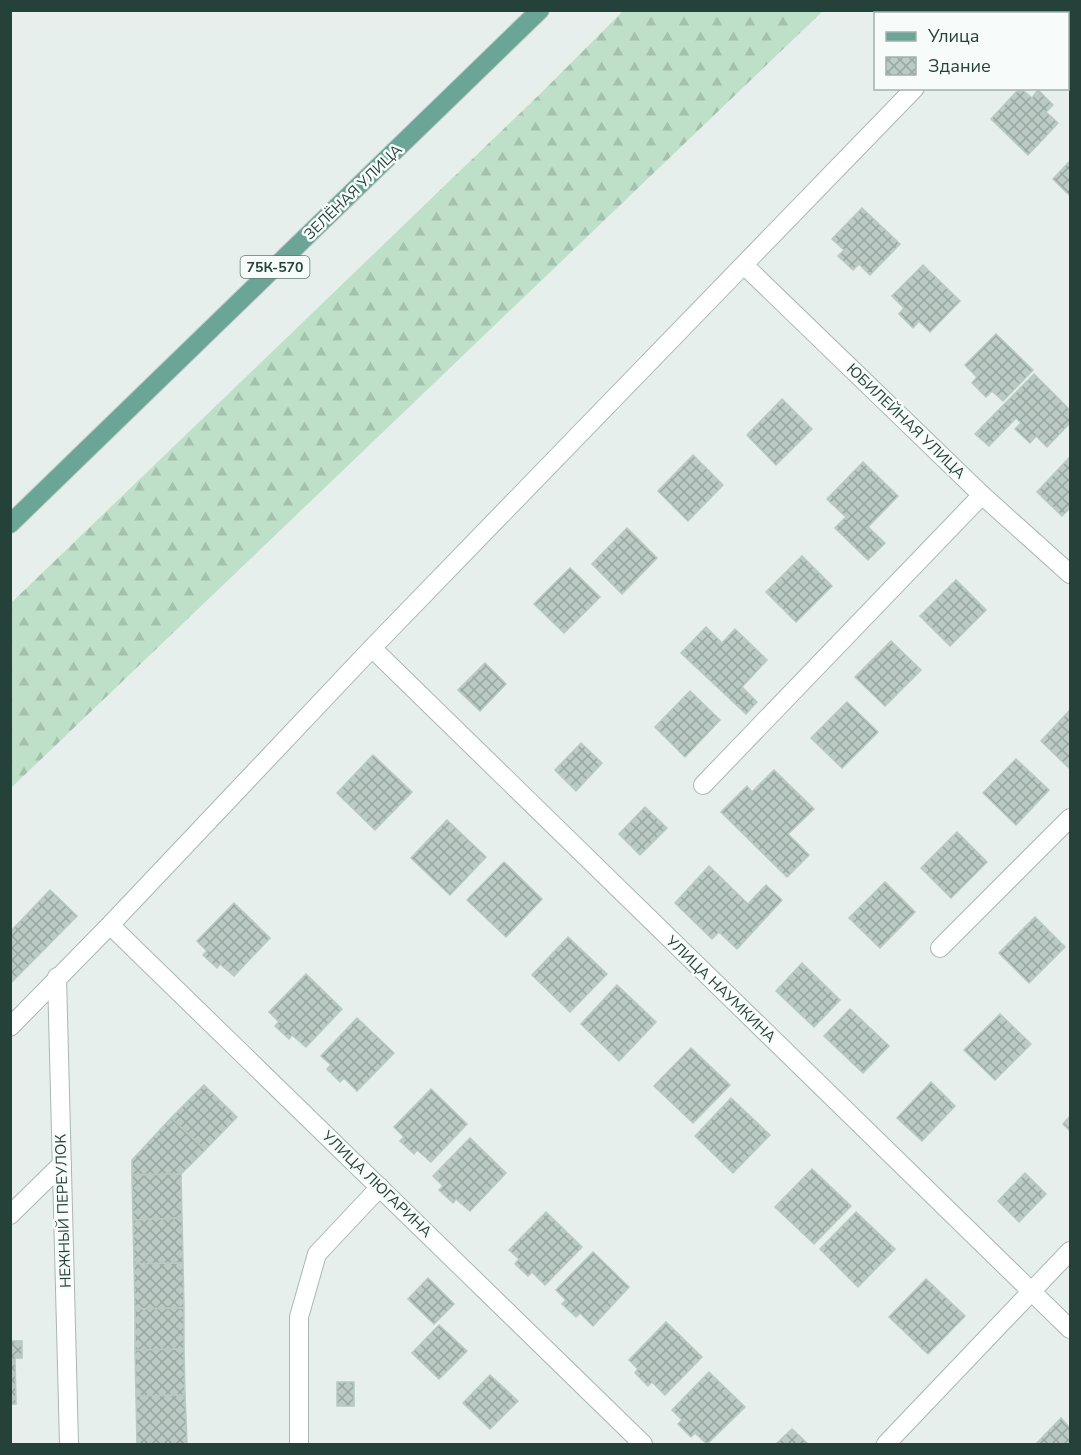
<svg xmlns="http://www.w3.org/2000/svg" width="1081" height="1455" font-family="'Nunito Sans',sans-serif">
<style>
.forest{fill:url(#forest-firs)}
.building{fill:url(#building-cross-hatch);stroke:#b8c9c2;stroke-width:1.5}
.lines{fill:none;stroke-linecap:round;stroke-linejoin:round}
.street-casing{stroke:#a8b8b2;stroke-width:20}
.primary-casing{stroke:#c2cac8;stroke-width:20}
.street{stroke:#fff;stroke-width:18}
.primary{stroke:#6aa596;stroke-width:18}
.labels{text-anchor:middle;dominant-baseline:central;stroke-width:5;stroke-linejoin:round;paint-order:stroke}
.shield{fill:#f7fbf9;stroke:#637a73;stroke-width:1.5}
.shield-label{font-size:14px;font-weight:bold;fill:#24423a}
.street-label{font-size:15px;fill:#24423a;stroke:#f7fbf9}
</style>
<defs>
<pattern id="forest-firs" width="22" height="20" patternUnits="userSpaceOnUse" patternTransform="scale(1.5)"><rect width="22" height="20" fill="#bfe0c8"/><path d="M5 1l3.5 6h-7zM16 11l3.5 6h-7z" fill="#a4c1ad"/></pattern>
<pattern id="building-cross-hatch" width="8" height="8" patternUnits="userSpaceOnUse" patternTransform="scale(1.5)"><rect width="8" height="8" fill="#bbcac4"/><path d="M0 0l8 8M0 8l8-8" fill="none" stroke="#98a6a0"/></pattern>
</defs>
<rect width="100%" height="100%" fill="#e6efeb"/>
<polygon class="forest" points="623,11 823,11 11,788 11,603 541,93"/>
<g class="building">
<polygon points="1020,88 1032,98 1038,90 1053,105 1046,112 1058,123 1028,155 991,119"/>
<polygon points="1070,161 1070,196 1053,179"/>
<polygon points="862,208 900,244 870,275 859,264 853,270 838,256 844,250 832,239"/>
<polygon points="923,265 960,301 930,332 919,321 913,328 899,314 904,308 892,296"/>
<polygon points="996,334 1033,370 1003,401 992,391 986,397 972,383 977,377 965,365"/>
<polygon points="1034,374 1070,410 1070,423 1047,447 1036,436 1030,443 1015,429 1021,423 1016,418 989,446 975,434"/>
<polygon points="782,399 812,429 776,465 747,435"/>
<polygon points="693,455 723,485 688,521 658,491"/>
<polygon points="1070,457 1070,508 1062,516 1037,492"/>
<polygon points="863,462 898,496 868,527 885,543 868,560 835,528 846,517 827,499"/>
<polygon points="627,528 657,558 622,594 592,564"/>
<polygon points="802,556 832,586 796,622 766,592"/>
<polygon points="570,568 600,597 564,633 534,604"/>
<polygon points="956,580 986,610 950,646 920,616"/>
<polygon points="706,627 722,643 735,629 767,660 742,687 757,702 746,714 681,653"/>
<polygon points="891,641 921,670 885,706 855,677"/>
<polygon points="485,663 506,684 480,711 458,690"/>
<polygon points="690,691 720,720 685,757 655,727"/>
<polygon points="847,702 878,732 842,768 811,738"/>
<polygon points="1070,710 1070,769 1041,741"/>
<polygon points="581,743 602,763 576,791 555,770"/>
<polygon points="373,755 412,792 375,830 337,793"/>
<polygon points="1016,759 1049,790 1016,825 983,793"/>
<polygon points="774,770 814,809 788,834 809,855 787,877 721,812 747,786 752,792"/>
<polygon points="645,807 667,828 640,855 619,834"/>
<polygon points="447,820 486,857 450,895 411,858"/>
<polygon points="957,832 987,862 951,898 921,868"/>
<polygon points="504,862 542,899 506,937 467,900"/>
<polygon points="709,866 748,904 766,885 782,900 737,949 719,932 712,939 675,903"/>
<polygon points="885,882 915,912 880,948 849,918"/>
<polygon points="50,890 77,916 10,984 10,932"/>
<polygon points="234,903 270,938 234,976 220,964 217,968 203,955 207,951 197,941"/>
<polygon points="1035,917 1065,947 1029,983 999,953"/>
<polygon points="568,937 607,974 570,1012 532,975"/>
<polygon points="802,963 840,1000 814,1027 776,991"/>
<polygon points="306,974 342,1009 306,1047 292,1035 289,1039 275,1026 279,1022 269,1012"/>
<polygon points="617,985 656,1022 619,1061 581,1024"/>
<polygon points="850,1009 889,1046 863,1073 824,1036"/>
<polygon points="1000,1014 1031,1044 995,1080 964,1050"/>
<polygon points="357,1018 394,1053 357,1091 344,1078 340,1082 327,1069 331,1065 321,1056"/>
<polygon points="691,1048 730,1085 693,1123 654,1086"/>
<polygon points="931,1082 955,1106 922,1141 897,1118"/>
<polygon points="204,1085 237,1117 205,1150 171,1118"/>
<polygon points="431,1089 467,1124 431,1162 417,1150 414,1154 400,1141 404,1137 394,1127"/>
<polygon points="731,1098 770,1135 733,1173 695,1136"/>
<polygon points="1070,1116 1070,1131 1063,1124"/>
<polygon points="171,1118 205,1150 181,1174 132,1175 132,1160"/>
<polygon points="470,1138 506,1173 470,1211 456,1199 453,1203 439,1190 443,1186 433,1176"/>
<polygon points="812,1169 851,1206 814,1244 775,1207"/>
<polygon points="1025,1173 1046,1194 1019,1222 998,1201"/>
<polygon points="181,1174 182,1218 133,1220 132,1175"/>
<polygon points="546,1212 582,1247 545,1285 532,1272 528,1276 515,1264 519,1259 509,1250"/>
<polygon points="856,1212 895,1249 858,1287 820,1249"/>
<polygon points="182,1218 183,1263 134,1264 133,1220"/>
<polygon points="593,1252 629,1287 593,1326 580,1313 576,1317 562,1304 566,1300 556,1290"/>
<polygon points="183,1263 184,1308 135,1309 134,1264"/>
<polygon points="428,1278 454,1304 434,1324 408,1299"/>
<polygon points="926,1279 965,1316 928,1354 889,1317"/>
<polygon points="184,1308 184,1349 135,1350 135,1309"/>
<polygon points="666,1322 702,1357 665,1395 652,1382 648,1386 635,1373 638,1369 629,1360"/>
<polygon points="439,1325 467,1351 439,1379 412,1353"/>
<polygon points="10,1341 22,1341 22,1358 15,1358 16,1404 10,1404"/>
<polygon points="184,1349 185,1395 136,1396 135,1350"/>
<polygon points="709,1372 745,1407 707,1444 695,1433 691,1437 678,1424 682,1420 672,1410"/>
<polygon points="490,1375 518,1401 490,1429 463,1403"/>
<rect x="337" y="1382" width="17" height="24"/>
<polygon points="185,1395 187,1444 137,1444 136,1396"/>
<polygon points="1061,1418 1070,1428 1070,1444 1036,1444"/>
<polygon points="792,1429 808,1444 776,1444"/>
</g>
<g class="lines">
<g class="street-casing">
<g id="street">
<polyline points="1011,10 1014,14"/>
<polyline points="988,14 991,10"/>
<polyline points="1068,65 1070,67"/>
<polyline points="744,265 982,495 1070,574"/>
<polyline points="372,648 1070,1329"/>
<polyline points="703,785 982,495"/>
<polyline points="110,925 643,1444"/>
<polyline points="940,948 1070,818"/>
<polyline points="57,977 69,1444"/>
<polyline points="10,1027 110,925 372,648 915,88"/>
<polyline points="10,1215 62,1164"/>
<polyline points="299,1444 299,1317 317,1254 380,1187"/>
<polyline points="886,1444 1070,1251"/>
</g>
</g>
<g class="primary-casing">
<polyline id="primary" points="10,524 540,10"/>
</g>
<use href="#street" class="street"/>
<use href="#primary" class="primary"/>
</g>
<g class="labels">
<rect class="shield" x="240.5" y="256" width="69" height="22" rx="4.5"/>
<g class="shield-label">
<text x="275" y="267">75К-570</text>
</g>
<g class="street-label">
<text transform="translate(353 192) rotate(-44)">ЗЕЛЁНАЯ УЛИЦА</text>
<text transform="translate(906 421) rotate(44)">ЮБИЛЕЙНАЯ УЛИЦА</text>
<text transform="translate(721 989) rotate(44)">УЛИЦА НАУМКИНА</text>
<text transform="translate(377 1184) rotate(44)">УЛИЦА ЛЮГАРИНА</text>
<text transform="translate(63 1211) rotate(-92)">НЕЖНЫЙ ПЕРЕУЛОК</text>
</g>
</g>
<rect width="1081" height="1455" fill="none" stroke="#24423a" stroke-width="24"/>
<rect x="874" y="12" width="195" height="78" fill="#f7fbf9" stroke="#a3b1ad" stroke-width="1.5"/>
<rect x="886" y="32" width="30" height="9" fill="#6aa596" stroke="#a3b1ad" stroke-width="1.5"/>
<text x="928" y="42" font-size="18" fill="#24423a">Улица</text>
<rect x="886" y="57" width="30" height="18" fill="url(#building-cross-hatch)" stroke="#a3b1ad" stroke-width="1.5"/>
<text x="928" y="72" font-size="18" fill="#24423a">Здание</text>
</svg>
